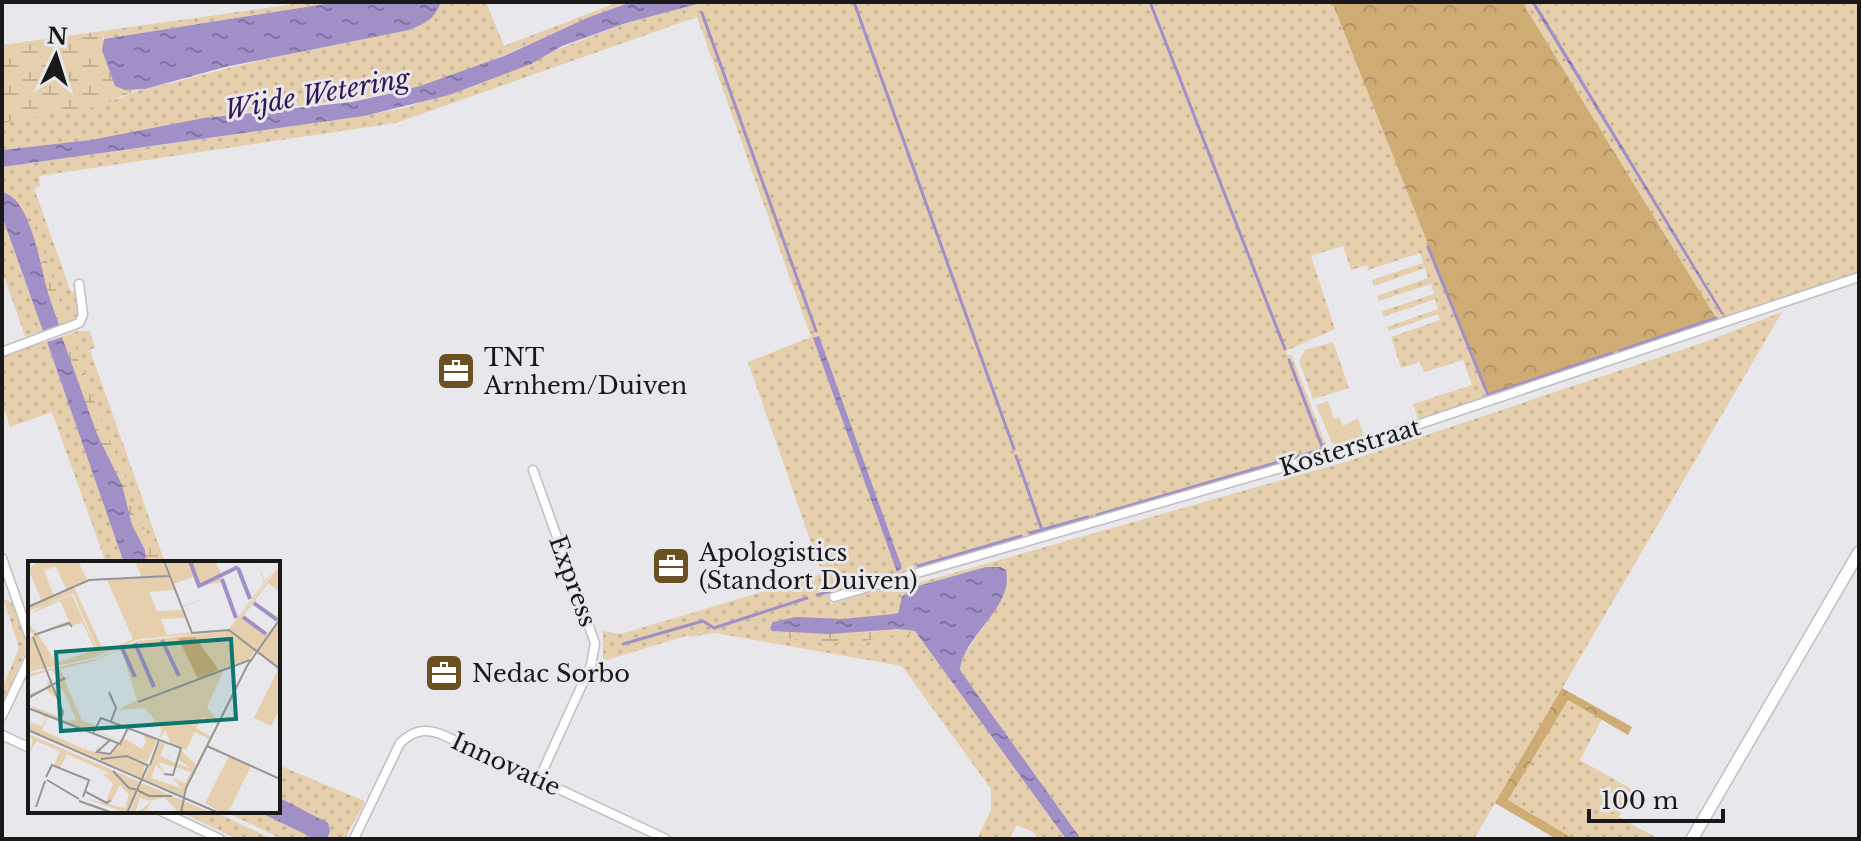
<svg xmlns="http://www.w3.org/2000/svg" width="1861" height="841" font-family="'Libre Baskerville',serif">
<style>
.grass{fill:url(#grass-dots)}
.forest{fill:url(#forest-crowns)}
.wetland{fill:url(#wetland-marsh)}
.green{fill:#e5cfad}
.water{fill:url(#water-ripples)}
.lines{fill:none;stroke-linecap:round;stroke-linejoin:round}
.stream{stroke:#a18fc8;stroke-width:3}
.minor-casing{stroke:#c0bec3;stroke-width:11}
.tertiary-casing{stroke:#c0bec3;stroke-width:14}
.minor{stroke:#fff;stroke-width:8}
.tertiary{stroke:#fff;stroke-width:11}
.labels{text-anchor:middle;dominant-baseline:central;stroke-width:6;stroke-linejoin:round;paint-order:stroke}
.poi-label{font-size:24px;fill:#19191a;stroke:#e8e7eb;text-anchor:start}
.street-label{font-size:24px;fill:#19191a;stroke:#e8e7eb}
.water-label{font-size:26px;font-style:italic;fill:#321559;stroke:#e8e7eb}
.inset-river{fill:none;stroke:#a18fc8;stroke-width:4}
.inset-road{fill:none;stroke:#959597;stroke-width:2}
.view{fill:#0f766e;fill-opacity:0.15;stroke:#0f766e;stroke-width:4}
.inset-edge{fill:none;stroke:#19191a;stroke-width:4}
</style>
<defs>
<pattern id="grass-dots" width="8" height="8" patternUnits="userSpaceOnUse" patternTransform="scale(2)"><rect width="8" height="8" fill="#e5cfad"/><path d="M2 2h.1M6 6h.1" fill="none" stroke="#c4b194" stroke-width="1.8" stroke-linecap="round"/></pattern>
<pattern id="forest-crowns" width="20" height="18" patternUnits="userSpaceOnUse" patternTransform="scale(2)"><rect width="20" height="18" fill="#cfac74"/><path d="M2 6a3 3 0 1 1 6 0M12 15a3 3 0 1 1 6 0" fill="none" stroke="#b19364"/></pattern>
<pattern id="wetland-marsh" width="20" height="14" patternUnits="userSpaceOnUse" patternTransform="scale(2)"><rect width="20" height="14" fill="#e5cfad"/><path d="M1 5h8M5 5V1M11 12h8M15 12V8" fill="none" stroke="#c4b194"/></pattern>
<pattern id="water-ripples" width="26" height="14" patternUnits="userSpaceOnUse" patternTransform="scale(2)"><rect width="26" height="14" fill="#a18fc8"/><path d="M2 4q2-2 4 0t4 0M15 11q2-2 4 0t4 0" fill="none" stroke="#8274a2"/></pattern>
</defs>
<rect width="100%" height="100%" fill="#e8e7eb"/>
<g class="grass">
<polygon points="309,2 337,2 104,39 102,31"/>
<path d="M 441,2 L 486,2 L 504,46 L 619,2 L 631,2 C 559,28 491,66 417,87 C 361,102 305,104 248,112 C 196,119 145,132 93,140 C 63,144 32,146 2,150 L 2,123 L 122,98 C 138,88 157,87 175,82 C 252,60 331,46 409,30 C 426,23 434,19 441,2 Z"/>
<path d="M 705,2 L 1332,2 L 1489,395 L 1715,317 L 1522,2 L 1859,2 L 1859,275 L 1423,422 L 1418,419 L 1413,404 L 1472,385 L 1463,360 L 1424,372 L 1420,362 L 1401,368 L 1391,337 L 1440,320 L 1438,314 L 1389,331 L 1387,327 L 1438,309 L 1435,299 L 1383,317 L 1382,311 L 1434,294 L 1431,284 L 1379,301 L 1377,296 L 1428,278 L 1425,268 L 1374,286 L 1372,280 L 1423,263 L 1420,253 L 1368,270 L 1367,265 L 1351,270 L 1343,246 L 1311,256 L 1335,329 L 1286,351 L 1287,355 L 1292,356 L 1327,448 L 1327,453 L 828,598 L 831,604 L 898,584 L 918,583 L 1345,462 L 1702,343 L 1782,312 L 1474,839 L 1081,839 L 960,670 L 963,657 L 987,621 L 1008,578 L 1006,570 L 1001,567 L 898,609 L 897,616 L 915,631 L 1066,839 L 1038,839 L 1033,832 L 1017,825 L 1009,839 L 977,839 L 991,810 L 991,789 L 902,666 L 715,633 L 690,637 L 689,635 L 607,660 L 603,658 L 603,631 L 621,634 L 822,574 L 748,362 L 811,337 L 697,17 L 396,123 L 39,176 L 40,186 L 34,188 L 71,292 L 76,290 C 79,315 83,317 59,326 L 8,193 L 2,192 L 2,167 L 364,116 L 408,107 L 626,23 Z"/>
<polygon points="2,216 43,331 25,336 2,271"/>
<polygon points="77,331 90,331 95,347 90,350 165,563 146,563 62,337"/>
<polygon points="45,342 47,342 124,563 106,563 52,412 10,427 2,403 2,357"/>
<polygon points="1333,342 1349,388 1313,399 1299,361 1305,350"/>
<polygon points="7,600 12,603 24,637 26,650 2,705 2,689 19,648 4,601"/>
<polygon points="1568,699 1602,719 1580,760 1633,790 1619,817 1659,839 1574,839 1508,800"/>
<polygon points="278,765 364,801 364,804 348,832 347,839 327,839 278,797"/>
<polygon points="179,811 213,811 272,839 237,839"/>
<polygon points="224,811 257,811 315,839 282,839"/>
</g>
<g class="forest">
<polygon points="1332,2 1522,2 1716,318 1488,395"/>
<polygon points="1562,688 1632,727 1628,735 1568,700 1508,800 1574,839 1556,839 1495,803"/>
</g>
<g class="wetland">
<polygon points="102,31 103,41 125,90 136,90 100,106 2,123 2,45"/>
<path d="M 13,194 C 38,214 55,292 67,323 L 59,326 L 10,195 Z"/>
<polygon points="71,334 104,428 124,472 132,512 144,527 159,563 143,563 60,337"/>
<path d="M 895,626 L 915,631 L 915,634 C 903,631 880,639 865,641 C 835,644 804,642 775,636 L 770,628 Z"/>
</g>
<polygon class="green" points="1328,401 1334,419 1339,417 1343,426 1358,418 1364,437 1363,440 1340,447 1332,443 1316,405"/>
<g class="water">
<path d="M 337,2 L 441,2 C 435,19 426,23 409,30 L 225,67 L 145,89 L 125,90 L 115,86 L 102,50 L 104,39 Z"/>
<polygon points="631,2 705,2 626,23 562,46 531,64 449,95 364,116 2,167 2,150 91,140 204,118 352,102 388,94 420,86 504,56 587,18"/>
<polygon points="1531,2 1535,2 1724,314 1721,314"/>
<path d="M 2,192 C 32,198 41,272 49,296 C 52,306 56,315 59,326 L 43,331 L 2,216 Z"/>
<polygon points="819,336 902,568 897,572 813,338"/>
<polygon points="62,337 97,434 122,485 132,525 145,550 146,563 124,563 47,342"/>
<path d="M 986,567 L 1001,567 L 1006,570 C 1015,606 963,636 960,670 L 1081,839 L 1066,839 L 915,631 L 898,629 L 829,634 L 772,631 L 770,628 L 773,622 L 796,617 L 842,619 L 894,614 L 898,613 L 902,597 L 911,588 Z"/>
<polygon points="278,797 328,823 330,831 327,839 315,839 257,811 278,811"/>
</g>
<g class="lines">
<g class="stream">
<polyline points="854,2 1014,449"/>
<polyline points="1150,2 1285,349"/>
<polyline points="702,13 816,331"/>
<polyline points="1428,247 1488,395 1612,353"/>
<polyline points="1619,351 1716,318"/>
<polyline points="1016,456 1042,530"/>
<polyline points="1097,515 1323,449 1289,360"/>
<polyline points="1030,533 1088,517"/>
<polyline points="918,566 1021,536"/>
<polyline points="846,587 889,574"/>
<polyline points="817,595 831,591"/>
<polyline points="623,644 703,621 714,628 807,598"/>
</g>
<g class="minor-casing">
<g id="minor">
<polyline points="2,352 79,323 83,315 79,284"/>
<polyline points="533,470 595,643 591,665 539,779"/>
<polyline points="2,558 30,638"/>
<polyline points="834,597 1333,453 1859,277"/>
<polyline points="2,716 30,657"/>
<polyline points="2,735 30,748"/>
<polyline points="161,811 220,839"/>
<path d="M 354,839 L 400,743 C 414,730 425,728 443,735 L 666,839"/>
</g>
</g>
<g class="tertiary-casing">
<polyline id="tertiary" points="1692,839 1859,552"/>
</g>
<use href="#minor" class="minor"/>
<use href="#tertiary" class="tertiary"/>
</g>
<defs>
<g id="office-square" transform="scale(2)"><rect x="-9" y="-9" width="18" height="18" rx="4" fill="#6b5022" stroke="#e8e7eb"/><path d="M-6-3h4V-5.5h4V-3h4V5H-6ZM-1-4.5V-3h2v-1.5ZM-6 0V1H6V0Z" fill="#fff"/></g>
</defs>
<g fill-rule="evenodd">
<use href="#office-square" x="456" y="371"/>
<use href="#office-square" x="671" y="566"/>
<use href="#office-square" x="444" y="673"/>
</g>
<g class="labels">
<g class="poi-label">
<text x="484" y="357">TNT<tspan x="484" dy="28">Arnhem/Duiven</tspan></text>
<text x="699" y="552">Apologistics<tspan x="699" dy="28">(Standort Duiven)</tspan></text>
<text x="472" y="673">Nedac Sorbo</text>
</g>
<g class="street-label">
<text transform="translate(1350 447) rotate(-17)">Kosterstraat</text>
<text transform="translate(573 581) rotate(70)">Express</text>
<text transform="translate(506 764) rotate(25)">Innovatie</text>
</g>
<g class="water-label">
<text transform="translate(317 94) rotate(-10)">Wijde Wetering</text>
</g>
</g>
<g transform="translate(28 561)">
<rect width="252" height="252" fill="#e8e7eb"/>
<path d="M 11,0 L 50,0 L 59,19 L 38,28 L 28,5 L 16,10 L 26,34 L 20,37 L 46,26 L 76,91 L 105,78 L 79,19 L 114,17 L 107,0 L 135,0 L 146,29 L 121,31 L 129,50 L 154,49 L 157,57 L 133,58 L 139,74 L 164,71 L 137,0 L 187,0 L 193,13 L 195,21 L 171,25 L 167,15 L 146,23 L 154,45 L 176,38 L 155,46 L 165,71 L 201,68 L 236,21 L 228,0 L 237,20 L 252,1 L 202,69 L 252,4 L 252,31 L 240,22 L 226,41 L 252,57 L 252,147 L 243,165 L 226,157 L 250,108 L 227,90 L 222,98 L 197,107 L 179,146 L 191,160 L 189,163 L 174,156 L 168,167 L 183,176 L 155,235 L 116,218 L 132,181 L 143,185 L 137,183 L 132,195 L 139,198 L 143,191 L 140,199 L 162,207 L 150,198 L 152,188 L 168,204 L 181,178 L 167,171 L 158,189 L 143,183 L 137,169 L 131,178 L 134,168 L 129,162 L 123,168 L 126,158 L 117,147 L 89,149 L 109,139 L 93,88 L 66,100 L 32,108 L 36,117 L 41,116 L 37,121 L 54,159 L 67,164 L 67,170 L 93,180 L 96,177 L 114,188 L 118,181 L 115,173 L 129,179 L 119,202 L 101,195 L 95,195 L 117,203 L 114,217 L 0,168 L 0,163 L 7,164 L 0,160 L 14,165 L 18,157 L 1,144 L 32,156 L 32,147 L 37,153 L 29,160 L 20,154 L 14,169 L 56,188 L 59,182 L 57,188 L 67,191 L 72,183 L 69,192 L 82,193 L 95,181 L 34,160 L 48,159 L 35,129 L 28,126 L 27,136 L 18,128 L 0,138 L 0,133 L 20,127 L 19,119 L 22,122 L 24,117 L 25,129 L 26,126 L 33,123 L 24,109 L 0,116 L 0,113 L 67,98 L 111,80 L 201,70 L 111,78 L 65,97 L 0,111 L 0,77 L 9,73 L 1,71 L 0,76 L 0,62 L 9,72 L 41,60 L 32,40 L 0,54 L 15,45 L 0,50 L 0,43 L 14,40 L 0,8 ZM 45,32 L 69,88 L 28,102 L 11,74 L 13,70 L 55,62 L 66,87 L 38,94 L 66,87 L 67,85 L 44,34 L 16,45 ZM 225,42 L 250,60 L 239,73 L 215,56 ZM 167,76 L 191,109 L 171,118 L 151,77 ZM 130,201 L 163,211 L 157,222 L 144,217 L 153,227 L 123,217 L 128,204 L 137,213 ZM 0,173 L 112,221 L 98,252 L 57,237 L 97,247 L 101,234 L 92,224 L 84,239 L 78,240 L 85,223 L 75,213 L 83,213 L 39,193 L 32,207 L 26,204 L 32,190 L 8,180 L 0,195 L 5,180 ZM 201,195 L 223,205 L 200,252 L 194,252 L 177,242 ZM 114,222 L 184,252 L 151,252 L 137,237 L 124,239 L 119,249 L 110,252 L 123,240 L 112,237 L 107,252 L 101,252 Z" fill="#e5cfad" fill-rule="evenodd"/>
<path d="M 167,76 L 191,109 L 170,118 L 150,77 Z" fill="#cfac74"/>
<path class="inset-river" d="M 162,0 L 171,25 L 210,6M 210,7 L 222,38M 194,18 L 208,57M 226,42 L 249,59M 215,56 L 238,73M 134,79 L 151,115M 107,82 L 126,126M 94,87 L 107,116"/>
<path class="inset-road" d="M 136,0 L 164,72 L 201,69 L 252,108M 0,46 L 61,19 L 141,15M 6,74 L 41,62 L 44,66M 5,76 L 35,151 L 32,160M 81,131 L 88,147 L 83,160M 0,137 L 37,117M 110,141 L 222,99M 0,147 L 92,183 L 100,167M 0,169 L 191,252M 65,172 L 73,157 L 153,187 L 145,214 L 136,213M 82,179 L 69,191 L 82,193 L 90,183M 179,185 L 252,218M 73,198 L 99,195 L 121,205M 122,204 L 131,179M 85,210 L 101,227 L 111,229M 18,216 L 24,204 L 61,219 L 55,236M 19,219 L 51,238M 109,229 L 121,235 L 144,235M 58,231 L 79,242 L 83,239M 51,240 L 85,252M 8,246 L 17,220M 99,252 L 120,204M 153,252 L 158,227 L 219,105 L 252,58"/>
<path class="view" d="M 203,78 L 208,158 L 33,170 L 28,91 Z"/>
<rect width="252" height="252" class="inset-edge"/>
</g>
<rect width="1861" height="841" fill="none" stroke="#19191a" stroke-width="8"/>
<g transform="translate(56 56) rotate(4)" stroke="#e8e7eb" stroke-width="6" paint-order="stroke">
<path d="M0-6L14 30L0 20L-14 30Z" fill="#19191a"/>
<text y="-12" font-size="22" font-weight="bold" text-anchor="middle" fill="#19191a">N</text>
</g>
<path d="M1589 809v12h134v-12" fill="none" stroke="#19191a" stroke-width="4"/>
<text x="1601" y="809" font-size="24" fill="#19191a" stroke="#e8e7eb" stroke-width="6" paint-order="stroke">100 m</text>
</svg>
